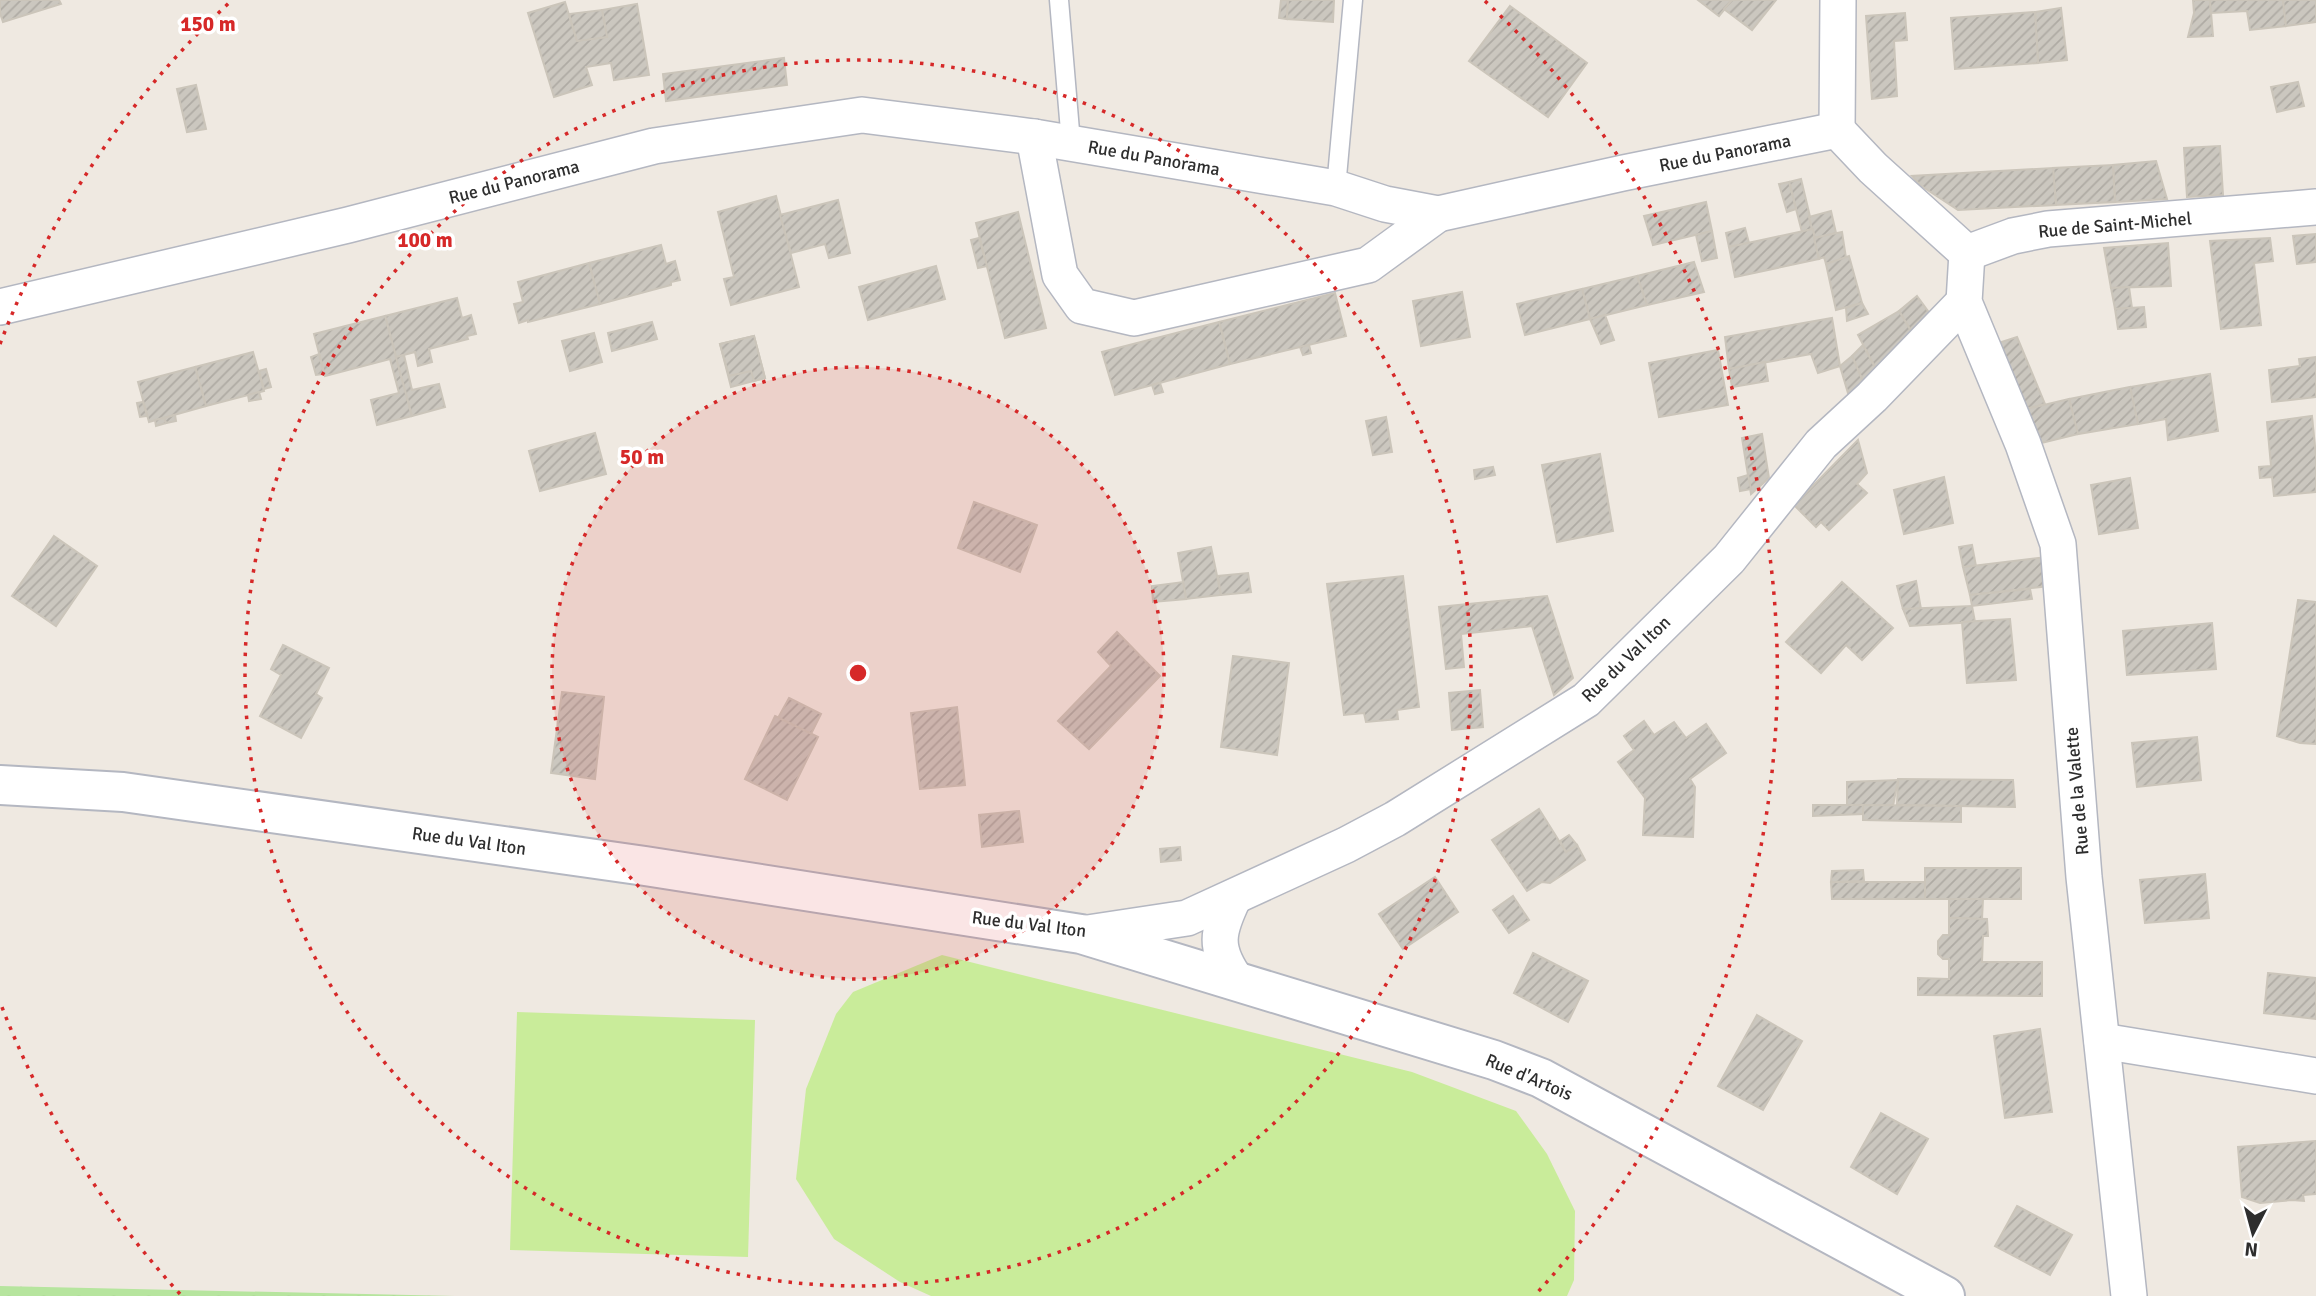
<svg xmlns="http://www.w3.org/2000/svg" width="2316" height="1296" font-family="Signika,sans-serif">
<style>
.forest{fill:url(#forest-crowns)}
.pitch{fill:#c9ec9a}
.building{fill:url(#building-hatch);stroke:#cbc5ba;stroke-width:2}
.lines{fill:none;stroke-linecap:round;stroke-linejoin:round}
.service-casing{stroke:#b4b7c1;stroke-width:21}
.minor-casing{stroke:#b4b7c1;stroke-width:38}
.tertiary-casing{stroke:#b4b7c1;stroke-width:42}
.service{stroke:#fff;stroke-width:18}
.minor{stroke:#fff;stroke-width:35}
.tertiary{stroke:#fff;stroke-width:38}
.ring{fill:none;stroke:#d62828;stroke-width:3.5;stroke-dasharray:3.5 7}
.labels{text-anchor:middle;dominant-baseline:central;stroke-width:7;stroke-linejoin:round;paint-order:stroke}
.street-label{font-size:18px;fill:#2e2e2e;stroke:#fff}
.centre{fill:#d62828;stroke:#fff;stroke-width:3.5}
.ring-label{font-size:21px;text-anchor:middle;font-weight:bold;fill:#d62828;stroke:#fff;stroke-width:7;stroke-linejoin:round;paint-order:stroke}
</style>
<defs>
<pattern id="forest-crowns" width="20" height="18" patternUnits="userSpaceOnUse" patternTransform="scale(1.75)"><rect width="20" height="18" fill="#b6e59e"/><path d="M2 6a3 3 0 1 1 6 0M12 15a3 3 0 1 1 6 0" fill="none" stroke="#9dc588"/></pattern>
<pattern id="building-hatch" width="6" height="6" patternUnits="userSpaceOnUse" patternTransform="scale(1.75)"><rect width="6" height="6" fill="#cbc7bf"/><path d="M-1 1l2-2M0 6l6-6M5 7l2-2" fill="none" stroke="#afaba4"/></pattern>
</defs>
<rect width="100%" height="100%" fill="#efe9e1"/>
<polygon class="forest" points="0,1286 455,1296 0,1296"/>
<g class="pitch">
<polygon points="942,955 1412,1072 1516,1111 1547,1154 1575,1211 1574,1280 1567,1296 931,1296 900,1282 834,1239 796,1179 806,1089 836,1014 853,992"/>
<polygon points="517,1012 755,1020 748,1257 510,1250"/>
</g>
<g class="building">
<polygon points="0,0 59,0 61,4 3,22 0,13"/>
<polygon points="1281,0 1288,0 1287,19 1279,18"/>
<polygon points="1288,0 1334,0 1333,22 1287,19"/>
<polygon points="1698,0 1732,0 1719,16"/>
<polygon points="1732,0 1776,0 1752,30 1724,9"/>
<polygon points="2193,0 2210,0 2213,36 2188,37 2194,13"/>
<polygon points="2210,0 2283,0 2286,26 2250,30 2247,11 2211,13"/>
<polygon points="2283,0 2316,0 2316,22 2286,26"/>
<polygon points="565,2 577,41 607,37 602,10 637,4 649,75 614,80 611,63 586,67 592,85 554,97 528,13"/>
<polygon points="1510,6 1587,63 1548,117 1469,61"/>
<polygon points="2061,8 2067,60 2038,63 2035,12"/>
<polygon points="602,10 607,37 577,41 569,14"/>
<polygon points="2035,12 2038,63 1955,69 1951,18"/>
<polygon points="1905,13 1907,40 1894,41 1897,96 1872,99 1866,16"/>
<polygon points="784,58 787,85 666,101 663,74"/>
<polygon points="2298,82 2304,106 2277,112 2271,87"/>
<polygon points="196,85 206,129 187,132 177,89"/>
<polygon points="2220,146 2223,195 2187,197 2184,148"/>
<polygon points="2156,161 2167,199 2115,202 2113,165"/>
<polygon points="2113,165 2115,202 2056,205 2053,168"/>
<polygon points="2053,168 2056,205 1958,210 1920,185 1912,176"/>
<polygon points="1801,179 1813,229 1802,232 1789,182"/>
<polygon points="1789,182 1796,209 1787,212 1779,184"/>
<polygon points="776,196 799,287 731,305 724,279 734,277 718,212"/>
<polygon points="838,200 850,253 829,258 825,244 791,253 780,215"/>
<polygon points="1706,202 1712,231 1653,245 1644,216"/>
<polygon points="1831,211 1836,233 1814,238 1809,217"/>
<polygon points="1018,212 1046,328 1005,338 976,223"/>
<polygon points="1745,228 1749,243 1729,247 1726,233"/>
<polygon points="1813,229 1819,259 1735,277 1729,247"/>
<polygon points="1712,231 1717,258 1702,261 1696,235"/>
<polygon points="1842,232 1846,258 1826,264 1824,257 1819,259 1814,238"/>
<polygon points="2316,234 2316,262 2297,264 2293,236"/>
<polygon points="979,238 987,266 978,268 971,240"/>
<polygon points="2270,238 2273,261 2254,263 2261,325 2221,329 2210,241"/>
<polygon points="2168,243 2171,286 2111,288 2104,248"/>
<polygon points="661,245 666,264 675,261 680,280 671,282 671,285 600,304 589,263"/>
<polygon points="1849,256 1862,303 1836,310 1826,264"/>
<polygon points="1694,262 1704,292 1647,305 1637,276"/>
<polygon points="589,263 600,304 528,322 528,320 519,323 514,304 523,302 518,282"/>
<polygon points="936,266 945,299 868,320 859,287"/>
<polygon points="1637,276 1647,305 1590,319 1582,289"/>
<polygon points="2129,287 2132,308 2115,309 2111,288"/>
<polygon points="1582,289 1590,319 1525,335 1517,304"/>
<polygon points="1462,292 1470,337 1421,346 1413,301"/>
<polygon points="1335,293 1346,336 1230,364 1219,322"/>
<polygon points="1917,296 1933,318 1914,336 1899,311"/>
<polygon points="457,298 462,318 471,315 476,334 467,336 468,339 429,349 432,362 418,366 415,352 396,357 385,316"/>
<polygon points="1862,303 1868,314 1847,321 1846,308"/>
<polygon points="2144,307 2146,327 2118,329 2115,309"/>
<polygon points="1899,311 1914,336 1878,373 1858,335"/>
<polygon points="1605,315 1614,340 1601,344 1590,319"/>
<polygon points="385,316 412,416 377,425 371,400 399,393 390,359 325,376 314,334"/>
<polygon points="1832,318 1840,366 1818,373 1811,354 1729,369 1725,337"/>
<polygon points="652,322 657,339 612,351 608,333"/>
<polygon points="1219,322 1230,364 1115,395 1102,352"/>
<polygon points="594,333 602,362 570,371 562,341"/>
<polygon points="754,336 765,378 731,387 720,344"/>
<polygon points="754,336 765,378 754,381 751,371 729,376 720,344"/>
<polygon points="2017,337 2045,404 2022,410 1995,344"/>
<polygon points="1309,345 1311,353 1303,355 1300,347"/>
<polygon points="1863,345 1878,373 1865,386 1852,356"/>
<polygon points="1718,350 1728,405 1659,417 1649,363"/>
<polygon points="253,352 264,391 206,406 195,367"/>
<polygon points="319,354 324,374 316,375 311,357"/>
<polygon points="404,355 412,390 439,384 445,407 412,416 396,357"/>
<polygon points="1852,356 1865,386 1850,400 1840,366"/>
<polygon points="2316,357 2316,397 2272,402 2269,370 2300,366 2299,359"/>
<polygon points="1765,362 1768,381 1732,387 1729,369"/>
<polygon points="195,367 206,406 149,422 138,382"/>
<polygon points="266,369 271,387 264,389 259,371"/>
<polygon points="2210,374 2218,431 2168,440 2166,419 2138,424 2130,387"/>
<polygon points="1160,383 1163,392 1155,394 1152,385"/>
<polygon points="2130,387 2138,424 2078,434 2069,399"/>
<polygon points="259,392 261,399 249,401 248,395"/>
<polygon points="2069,399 2078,434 2037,444 2022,410"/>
<polygon points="143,402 147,416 140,417 137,403"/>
<polygon points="175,415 176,421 166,423 164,418"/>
<polygon points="2312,416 2316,456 2316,492 2274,496 2272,477 2260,478 2259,467 2271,466 2267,422"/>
<polygon points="1386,417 1392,452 1373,455 1366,421"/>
<polygon points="164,418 166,423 156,426 155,420"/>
<polygon points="595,433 606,474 540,491 529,451"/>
<polygon points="1762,434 1769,478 1751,494 1742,438"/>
<polygon points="1858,440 1867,473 1857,484 1867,493 1829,530 1821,522 1816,527 1794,505"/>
<polygon points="1600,454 1613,531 1557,542 1542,465"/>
<polygon points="1493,467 1495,475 1475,479 1474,470"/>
<polygon points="1748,475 1751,489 1740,491 1738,478"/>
<polygon points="1944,477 1953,523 1904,534 1894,490"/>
<polygon points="2130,478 2138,528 2099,534 2091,485"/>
<polygon points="974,502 1037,525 1020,572 958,548"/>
<polygon points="54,536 97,566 56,626 12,596"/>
<polygon points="1972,545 1976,566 1963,567 1959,547"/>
<polygon points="1211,547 1221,595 1186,599 1178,553"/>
<polygon points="2046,557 2049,586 1970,595 1963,567"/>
<polygon points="1248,573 1251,592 1221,595 1218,576"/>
<polygon points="1403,576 1419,707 1397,710 1398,719 1366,722 1364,713 1344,715 1327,584"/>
<polygon points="1916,581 1921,609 1903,609 1897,586"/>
<polygon points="1183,582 1186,599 1153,602 1152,586"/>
<polygon points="1842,582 1893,628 1862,660 1846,645 1821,673 1786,642"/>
<polygon points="2030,589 2032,599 1972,606 1970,595"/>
<polygon points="1547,596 1573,678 1554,695 1532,626 1461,634 1464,667 1446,669 1439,607"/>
<polygon points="2298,600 2316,602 2316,744 2300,743 2277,736"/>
<polygon points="1972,606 1975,622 1910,626 1903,609"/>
<polygon points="2010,619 2016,680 1967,683 1962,622"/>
<polygon points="2212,623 2216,669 2127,675 2123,631"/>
<polygon points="1117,632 1160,676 1089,749 1058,721 1111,666 1098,652"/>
<polygon points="283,645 329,668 316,694 322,698 301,738 260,716 281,675 271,669"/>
<polygon points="1233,656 1289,663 1277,755 1221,747"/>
<polygon points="1480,690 1483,727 1452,730 1449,693"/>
<polygon points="562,692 604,697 595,779 551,773"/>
<polygon points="789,698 821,714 811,734 778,718"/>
<polygon points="957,707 965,785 920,789 911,713"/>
<polygon points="775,716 818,737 787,800 745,779"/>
<polygon points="1644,721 1654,735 1674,722 1686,738 1706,724 1726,753 1690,779 1695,787 1693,837 1643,835 1645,798 1618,762 1634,750 1624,736"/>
<polygon points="2197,737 2201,780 2137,787 2132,743"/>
<polygon points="1898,779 2013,780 2015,807 1897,805"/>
<polygon points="1898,780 1893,806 1847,806 1847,782"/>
<polygon points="1813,805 1863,805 1863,814 1813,816"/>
<polygon points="1863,805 1961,806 1961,822 1863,820"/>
<polygon points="1539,809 1566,852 1577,845 1585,860 1550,883 1542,882 1527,891 1492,840"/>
<polygon points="1019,811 1023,842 982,847 979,815"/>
<polygon points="1569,835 1577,845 1566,852 1560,841"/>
<polygon points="1180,847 1181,860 1161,862 1160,849"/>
<rect x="1925" y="868" width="96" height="31"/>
<polygon points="1863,870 1864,881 1831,882 1832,871"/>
<polygon points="2205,874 2209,918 2145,923 2140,880"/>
<polygon points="1435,877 1458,912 1403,949 1379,914"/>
<polygon points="1831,882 1925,882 1925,899 1832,899"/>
<polygon points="1513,896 1529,920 1509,933 1493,910"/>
<polygon points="1949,899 1983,899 1982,919 1949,918"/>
<polygon points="1949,918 1987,919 1988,936 1983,936 1982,962 2042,962 2042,996 1918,995 1918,978 1949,979 1949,959 1943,959 1938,954 1938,941 1943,935 1949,935"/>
<polygon points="1533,953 1588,981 1568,1022 1514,993"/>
<polygon points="2268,973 2316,978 2316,1019 2264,1013"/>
<polygon points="1757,1015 1802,1041 1763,1110 1718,1086"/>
<polygon points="2040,1029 2052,1112 2005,1118 1994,1036"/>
<polygon points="1881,1113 1928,1139 1897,1194 1851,1167"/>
<polygon points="2316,1141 2316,1194 2303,1195 2304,1201 2292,1200 2260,1203 2242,1197 2238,1147"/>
<polygon points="2017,1206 2072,1235 2050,1275 1995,1246"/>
</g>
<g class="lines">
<g class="service-casing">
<g id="service">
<polyline points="1059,0 1071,143"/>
<polyline points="1336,188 1353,0"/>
</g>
</g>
<g class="minor-casing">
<g id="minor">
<polyline points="1837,130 1838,0"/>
<polyline points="1034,137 1060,275 1082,306 1134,318 1368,265 1438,214"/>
<polyline points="1967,253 1964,302 2023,444 2058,544 2084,877 2129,1296"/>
<polyline points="1967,253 2013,236 2048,229 2316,207"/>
<polyline points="0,307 348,225 654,146 862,115 1034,137 1336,188 1385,204 1438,214 1623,173 1837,130 1873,168 1967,253"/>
<path d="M 1234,897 C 1217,932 1213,948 1237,981"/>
<polyline points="1081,934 1187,918 1346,845 1395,819 1586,700 1729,559 1821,444 1872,397 1964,302"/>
<polyline points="2102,1041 2316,1076"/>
</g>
</g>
<g class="tertiary-casing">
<polyline id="tertiary" points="0,785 123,792 645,866 1081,934 1494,1060 1541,1078 1945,1296"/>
</g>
<use href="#service" class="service"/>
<use href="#minor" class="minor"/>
<use href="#tertiary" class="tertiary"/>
</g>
<circle cx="858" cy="673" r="306" fill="#d62828" fill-opacity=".12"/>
<g class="ring">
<circle cx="858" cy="673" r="306"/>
<circle cx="858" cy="673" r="613"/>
<path d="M180 1294A919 919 0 0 1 0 1002M0 344A919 919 0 0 1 231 1M1485 1A919 919 0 0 1 1536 1294"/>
</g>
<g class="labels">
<g class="street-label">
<text transform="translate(1725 153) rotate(-11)">Rue du Panorama</text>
<text transform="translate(1154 158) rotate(10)">Rue du Panorama</text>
<text transform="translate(514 182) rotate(-14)">Rue du Panorama</text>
<text transform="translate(2115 225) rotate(-5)">Rue de Saint-Michel</text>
<text transform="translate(1626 659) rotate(-44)">Rue du Val Iton</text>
<text transform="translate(2077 791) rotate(-95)">Rue de la Valette</text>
<text transform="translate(469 841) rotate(8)">Rue du Val Iton</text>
<text transform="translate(1029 924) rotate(7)">Rue du Val Iton</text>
<text transform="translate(1529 1077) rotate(23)">Rue d'Artois</text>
</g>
</g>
<circle cx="858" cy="673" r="10" class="centre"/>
<g class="ring-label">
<text x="208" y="31">150 m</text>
<text x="425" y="247">100 m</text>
<text x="642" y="464">50 m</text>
</g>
<g transform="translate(2253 1233) rotate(186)" stroke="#ffffff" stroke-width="5" paint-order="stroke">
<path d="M0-5L12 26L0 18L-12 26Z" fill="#2e2e2e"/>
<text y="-10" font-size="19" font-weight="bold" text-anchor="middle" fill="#2e2e2e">N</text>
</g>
</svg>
